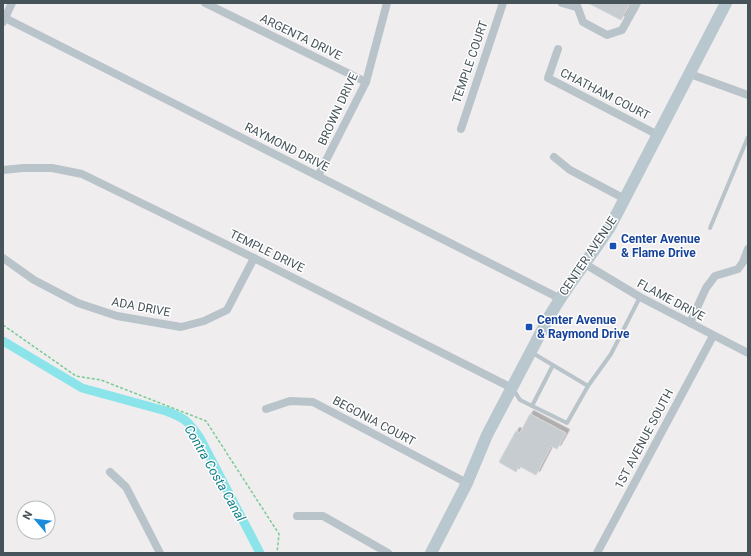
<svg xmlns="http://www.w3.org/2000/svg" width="751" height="556" font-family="Roboto,sans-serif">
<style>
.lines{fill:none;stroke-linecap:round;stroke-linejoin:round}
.canal{stroke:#8ae4ea;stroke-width:9}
.building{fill:#c7ccd0;stroke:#d2d5d9;filter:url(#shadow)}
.path{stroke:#75cb94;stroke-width:1.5;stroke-dasharray:3 2;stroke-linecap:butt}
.lane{stroke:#b9c4ca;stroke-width:4}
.street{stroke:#b9c4ca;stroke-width:8}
.secondary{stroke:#b9c7cf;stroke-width:12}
.transit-dot{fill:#1a4fb4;stroke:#fff;stroke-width:1.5}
.labels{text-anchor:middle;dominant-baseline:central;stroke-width:3;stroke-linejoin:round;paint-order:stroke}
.street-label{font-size:12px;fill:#46545a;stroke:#fff}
.transit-label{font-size:12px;font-weight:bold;fill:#164399;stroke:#fff;text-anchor:start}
.water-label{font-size:13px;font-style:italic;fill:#0f7f87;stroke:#fff}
</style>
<defs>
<filter id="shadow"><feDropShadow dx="3.5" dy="-3.5" stdDeviation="0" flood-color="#0004"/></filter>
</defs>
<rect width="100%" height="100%" fill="#f0edee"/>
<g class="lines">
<path class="canal" d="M 3,341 L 82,388 L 166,411 C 185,418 188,421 200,438 L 260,553"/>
</g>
<g class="building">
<polygon points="588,3 630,3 621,20"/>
<polygon points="530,414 566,433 557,449 551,446 536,475 519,466 516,472 499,462 516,431 520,433"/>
</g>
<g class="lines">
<polyline class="path" points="3,325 76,376 101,380 206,421 279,534 277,553"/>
<g class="lane">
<polyline points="710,228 748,137"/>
<polyline points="531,352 588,386"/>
<polyline points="513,389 520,400 567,423 588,386 611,354 640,297"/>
<polyline points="532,406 553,365"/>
</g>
<g class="street">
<polyline points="205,3 366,82"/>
<polyline points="562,3 576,7"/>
<polyline points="576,3 583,22 607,35 622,30 637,3"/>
<polyline points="3,17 559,298"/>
<polyline points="3,22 12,3"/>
<polyline points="558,49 548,78 658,135"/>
<polyline points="690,74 748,95"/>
<polyline points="461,129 503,3"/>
<polyline points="554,157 570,170 625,199"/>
<polyline points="3,170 23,168 52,168 82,174 254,258 512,388"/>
<polyline points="318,176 366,82 387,3"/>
<polyline points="3,258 34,280 78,303 117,316 181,327 204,321 227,310 254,258"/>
<polyline points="585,264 640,297 748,353"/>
<polyline points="690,323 706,288 715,276 738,269 743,262 748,249"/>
<polyline points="266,409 290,401 313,402 467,483"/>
<polyline points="110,472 126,487 160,553"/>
<polyline points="297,516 323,516 388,553"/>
<polyline points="597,553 713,336"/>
</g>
<path class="secondary" d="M 431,553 L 467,483 L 487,435 L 549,317 C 567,285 590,258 610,227 L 726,3"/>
</g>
<g class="transit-dot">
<rect x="609" y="242" width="8" height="8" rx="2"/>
<rect x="525" y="323" width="8" height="8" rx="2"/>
</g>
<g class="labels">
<g class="street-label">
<text transform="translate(301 37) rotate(26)">ARGENTA DRIVE</text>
<text transform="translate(470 62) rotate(-71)">TEMPLE COURT</text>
<text transform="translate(605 94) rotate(27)">CHATHAM COURT</text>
<text transform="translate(338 109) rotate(-65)">BROWN DRIVE</text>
<text transform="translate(287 147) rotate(27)">RAYMOND DRIVE</text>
<text transform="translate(267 251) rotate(26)">TEMPLE DRIVE</text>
<text transform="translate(588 256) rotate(-56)">CENTER AVENUE</text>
<text transform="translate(671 300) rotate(28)">FLAME DRIVE</text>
<text transform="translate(141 307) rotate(11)">ADA DRIVE</text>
<text transform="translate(374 421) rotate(28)">BEGONIA COURT</text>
<text transform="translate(644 439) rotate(-62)">1ST AVENUE SOUTH</text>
</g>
<g class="transit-label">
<text x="621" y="239">Center Avenue<tspan x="621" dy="14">&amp; Flame Drive</tspan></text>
<text x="537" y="320">Center Avenue<tspan x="537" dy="14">&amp; Raymond Drive</tspan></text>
</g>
<g class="water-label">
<text transform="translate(215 473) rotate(60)">Contra Costa Canal</text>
</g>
</g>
<rect width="751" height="556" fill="none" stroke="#46545a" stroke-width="8"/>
<g transform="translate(36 520) rotate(298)"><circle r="19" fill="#ffffff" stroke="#b5bbbd"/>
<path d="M0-3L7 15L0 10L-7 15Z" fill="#1d8bdb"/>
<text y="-6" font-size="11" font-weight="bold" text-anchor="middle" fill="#46545a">N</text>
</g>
</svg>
